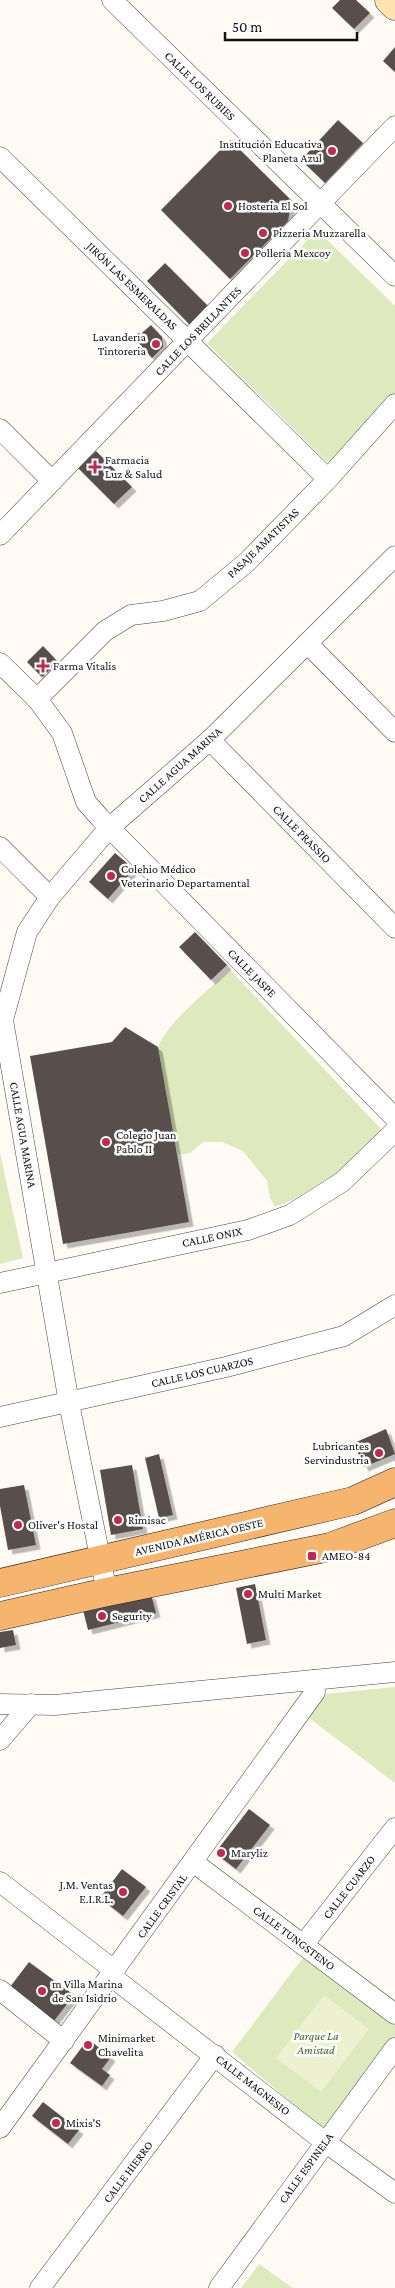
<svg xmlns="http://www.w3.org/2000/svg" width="395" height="2288" font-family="'Crimson Pro',serif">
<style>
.grass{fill:#dee9be}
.pitch{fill:#edf1cf}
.building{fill:#594f4d;filter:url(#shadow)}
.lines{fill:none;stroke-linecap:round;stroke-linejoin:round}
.street-casing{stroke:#434343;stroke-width:21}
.secondary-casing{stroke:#323232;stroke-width:29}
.primary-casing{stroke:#212121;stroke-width:29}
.street{stroke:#fff;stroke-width:20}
.secondary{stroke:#fde3b1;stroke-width:28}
.primary{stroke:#f5b56e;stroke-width:28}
.poi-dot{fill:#bf2a54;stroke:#fff;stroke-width:2}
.labels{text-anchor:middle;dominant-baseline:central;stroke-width:5;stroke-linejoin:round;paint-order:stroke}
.street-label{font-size:12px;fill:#101010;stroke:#fff}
.poi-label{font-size:12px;fill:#101010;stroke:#fff;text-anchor:start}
.park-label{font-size:12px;font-style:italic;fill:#406821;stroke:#fff}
</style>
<defs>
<filter id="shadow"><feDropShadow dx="4.5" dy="4.5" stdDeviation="0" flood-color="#0004"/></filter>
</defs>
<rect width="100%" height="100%" fill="#fffaf4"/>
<g class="grass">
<polygon points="317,230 395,306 395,396 330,465 207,343"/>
<path d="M 230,970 L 383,1131 L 345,1168 L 293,1200 L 275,1207 L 270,1198 L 267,1181 L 243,1151 L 222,1142 L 203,1142 L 190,1153 L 178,1155 C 172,1129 155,1078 157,1053 C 158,1029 212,987 230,970 Z"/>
<polygon points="0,1153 23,1258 0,1264"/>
<polygon points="395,1687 395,1783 309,1718 325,1694"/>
<polygon points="304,1956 395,2023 395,2041 325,2131 232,2052"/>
<polygon points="259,2264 293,2288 241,2288"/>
</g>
<polygon class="pitch" points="324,1995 369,2029 321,2092 276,2058"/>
<g class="building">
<polygon points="340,0 356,0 370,13 354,29 332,8"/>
<polygon points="395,47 395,72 383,61"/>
<polygon points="338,120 363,143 325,183 301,160"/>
<polygon points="230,140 292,201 288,221 230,279 161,210"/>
<polygon points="165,263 210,308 191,326 147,281"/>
<polygon points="151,325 162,337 163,347 152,358 135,339"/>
<polygon points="96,451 132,487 114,504 78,468"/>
<polygon points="43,646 58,662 42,677 27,662"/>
<polygon points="115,853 134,869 108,899 89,882"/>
<polygon points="195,932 227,965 211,980 179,947"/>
<polygon points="125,1027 158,1047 189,1222 63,1244 30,1056 112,1042"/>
<polygon points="386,1429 395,1454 364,1467 354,1443"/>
<polygon points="159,1454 173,1515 159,1518 145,1458"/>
<polygon points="132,1465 143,1529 111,1535 100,1470"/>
<polygon points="24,1485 36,1545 8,1550 0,1506 0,1489"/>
<polygon points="255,1584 266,1640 247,1644 236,1588"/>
<polygon points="151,1594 156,1613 88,1630 83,1610"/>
<polygon points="13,1630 16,1645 0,1648 0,1632"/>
<polygon points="249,1809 270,1825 236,1869 215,1853"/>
<polygon points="122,1869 146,1887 123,1916 100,1898"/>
<polygon points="29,1962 74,1995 54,2021 10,1987"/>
<polygon points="88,2039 111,2057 102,2069 110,2075 102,2086 70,2063"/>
<polygon points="43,2102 79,2130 68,2144 32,2116"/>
</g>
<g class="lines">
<g class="street-casing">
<g id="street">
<polyline points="112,0 395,276"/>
<polyline points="0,157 328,479"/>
<polyline points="0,429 52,481"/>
<polyline points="0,535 395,126"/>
<polyline points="307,643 395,732"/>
<polyline points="0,663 37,699 62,733 86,802 100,818 395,1118"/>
<polyline points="37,699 105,631 131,615 163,611 200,601 247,562 328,479 395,404"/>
<polyline points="210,740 395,928"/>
<polyline points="0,847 50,897"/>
<polyline points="0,1283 248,1230 290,1215 342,1182 395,1131"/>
<polyline points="0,1417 226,1367 344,1336 395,1305"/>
<polyline points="107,1592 69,1403 3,1020 27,932 50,897 109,828 210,740 395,556"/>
<polyline points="0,1704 55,1705 395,1672"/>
<polyline points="0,1740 31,1704"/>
<polyline points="193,1862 395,2014"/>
<polyline points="0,1882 115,1971"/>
<polyline points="303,1945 395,1828"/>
<polyline points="111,1976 325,2142 395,2193"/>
<polyline points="0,1990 64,2041"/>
<polyline points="0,2128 315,1692 314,1680"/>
<polyline points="40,2288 215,2055"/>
<polyline points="219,2288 395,2048"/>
</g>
</g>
<g class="secondary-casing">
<polyline id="secondary" points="389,0 395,6"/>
</g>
<g class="primary-casing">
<g id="primary">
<polyline points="0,1583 353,1501 395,1482"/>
<polyline points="0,1616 107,1592 330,1547 395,1523"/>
</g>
</g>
<use href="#street" class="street"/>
<use href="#secondary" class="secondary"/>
<use href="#primary" class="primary"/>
</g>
<g class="poi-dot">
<circle cx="332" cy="151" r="5"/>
<circle cx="228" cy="206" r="5"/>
<circle cx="263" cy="233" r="5"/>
<circle cx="245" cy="253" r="5"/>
<circle cx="156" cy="344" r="5"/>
<path d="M92.5 459.5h5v5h5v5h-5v5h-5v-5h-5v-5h5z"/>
<path d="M40.5 658.5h5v5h5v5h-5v5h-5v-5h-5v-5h5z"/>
<circle cx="111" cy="876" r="5"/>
<circle cx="106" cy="1142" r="5"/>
<circle cx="379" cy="1453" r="5"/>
<circle cx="118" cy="1520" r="5"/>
<circle cx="18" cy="1525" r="5"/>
<rect x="307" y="1551" width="10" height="10" rx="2.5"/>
<circle cx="248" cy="1594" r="5"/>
<circle cx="102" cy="1616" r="5"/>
<circle cx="221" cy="1853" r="5"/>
<circle cx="123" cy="1892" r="5"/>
<circle cx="42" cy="1991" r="5"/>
<circle cx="88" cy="2045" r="5"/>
<circle cx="56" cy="2123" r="5"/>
</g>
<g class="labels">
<g class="street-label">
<text transform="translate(200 86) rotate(44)">CALLE LOS RUBIES</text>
<text transform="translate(132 286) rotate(44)">JIRÓN LAS ESMERALDAS</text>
<text transform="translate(198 331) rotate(-46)">CALLE LOS BRILLANTES</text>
<text transform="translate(263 543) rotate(-44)">PASAJE AMATISTAS</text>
<text transform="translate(180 765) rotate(-42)">CALLE AGUA MARINA</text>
<text transform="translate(302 834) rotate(45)">CALLE PRASSIO</text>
<text transform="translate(252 973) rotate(45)">CALLE JASPE</text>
<text transform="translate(23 1135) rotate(80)">CALLE AGUA MARINA</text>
<text transform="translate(212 1237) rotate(-12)">CALLE ONIX</text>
<text transform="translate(202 1372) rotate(-13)">CALLE LOS CUARZOS</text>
<text transform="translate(199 1537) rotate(-13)">AVENIDA AMÉRICA OESTE</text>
<text transform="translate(349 1887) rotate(-52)">CALLE CUARZO</text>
<text transform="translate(162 1906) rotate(-54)">CALLE CRISTAL</text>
<text transform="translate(294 1938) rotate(37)">CALLE TUNGSTENO</text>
<text transform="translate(253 2085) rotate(38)">CALLE MAGNESIO</text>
<text transform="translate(306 2168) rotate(-54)">CALLE ESPINELA</text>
<text transform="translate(128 2172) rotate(-53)">CALLE HIERRO</text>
</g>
<g class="poi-label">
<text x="322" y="144" text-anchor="end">Institución Educativa<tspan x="322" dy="14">Planeta Azul</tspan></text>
<text x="238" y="206">Hosteria El Sol</text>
<text x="273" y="233">Pizzeria Muzzarella</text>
<text x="255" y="253">Polleria Mexcoy</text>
<text x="146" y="337" text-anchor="end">Lavanderia<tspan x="146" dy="14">Tintoreria</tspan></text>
<text x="105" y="460">Farmacia<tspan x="105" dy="14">Luz &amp; Salud</tspan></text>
<text x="53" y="666">Farma Vitalis</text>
<text x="121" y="869">Colehio Médico<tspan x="121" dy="14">Veterinario Departamental</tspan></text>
<text x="116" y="1135">Colegio Juan<tspan x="116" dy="14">Pablo II</tspan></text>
<text x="369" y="1446" text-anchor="end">Lubricantes<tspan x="369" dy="14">Servindustria</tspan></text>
<text x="128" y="1520">Rimisac</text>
<text x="28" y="1525">Oliver's Hostal</text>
<text x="322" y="1556">AMEO-84</text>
<text x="258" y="1594">Multi Market</text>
<text x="112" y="1616">Segurity</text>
<text x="231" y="1853">Maryliz</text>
<text x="113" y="1885" text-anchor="end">J.M. Ventas<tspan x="113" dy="14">E.I.R.L.</tspan></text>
<text x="52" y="1984">m Villa Marina<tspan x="52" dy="14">de San Isidrio</tspan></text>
<text x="98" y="2038">Minimarket<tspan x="98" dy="14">Chavelita</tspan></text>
<text x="66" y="2123">Mixis'S</text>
</g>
<g class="park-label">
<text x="316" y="2036">Parque La<tspan x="316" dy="14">Amistad</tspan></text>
</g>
</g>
<path d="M225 32v8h132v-8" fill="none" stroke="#101010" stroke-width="2.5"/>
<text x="232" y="32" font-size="15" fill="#101010" stroke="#ffffff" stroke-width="4" paint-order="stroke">50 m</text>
</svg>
